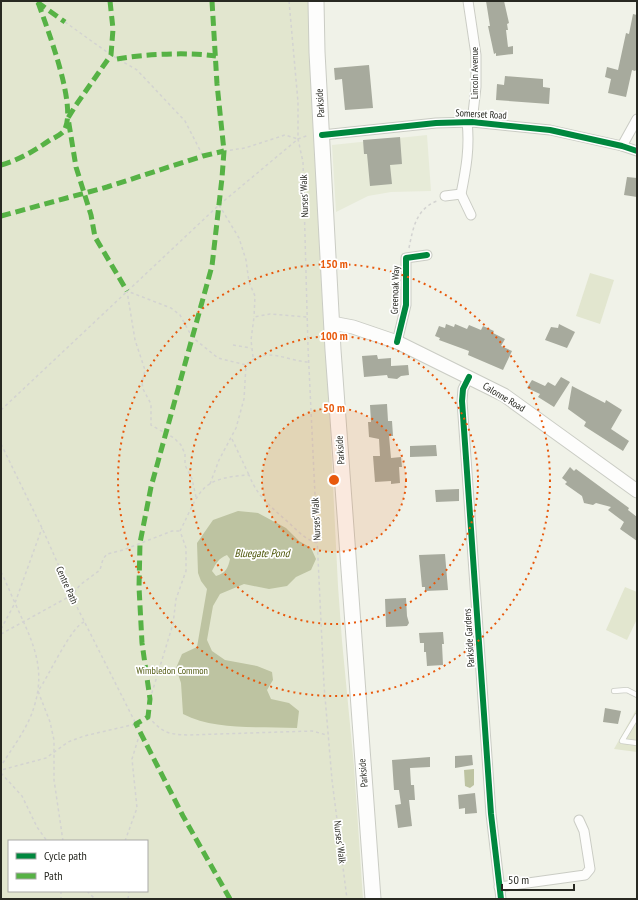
<svg xmlns="http://www.w3.org/2000/svg" width="638" height="900" font-family="'PT Sans Narrow',sans-serif">
<style>
.built{fill:#e7ebd8}
.green{fill:#e2e6cf;fill-rule:evenodd}
.water{fill:#bdc3a1;fill-rule:evenodd}
.building{fill:#a7aa9d}
.lines{fill:none;stroke-linecap:round;stroke-linejoin:round}
.lane-casing{stroke:#caccc4;stroke-width:6}
.street-casing{stroke:#caccc4;stroke-width:11}
.secondary-casing{stroke:#caccc4;stroke-width:15}
.primary-casing{stroke:#caccc4;stroke-width:17}
.path{stroke:#d3d3d1;stroke-width:1.5;stroke-dasharray:3 3;stroke-linecap:butt}
.lane{stroke:#fdfdfc;stroke-width:4.5}
.street{stroke:#fdfdfc;stroke-width:9}
.secondary{stroke:#fdfdfc;stroke-width:13}
.primary{stroke:#fdfdfc;stroke-width:15}
.quiet{stroke:#56b245;stroke-width:5;stroke-dasharray:10 5;stroke-linecap:butt}
.cycleway-casing{stroke:#fff;stroke-width:8}
.cycleway{stroke:#00873e;stroke-width:6}
.ring{fill:none;stroke:#e8590c;stroke-width:2;stroke-dasharray:2 4}
.labels{text-anchor:middle;dominant-baseline:central;stroke-width:3.5;stroke-linejoin:round;paint-order:stroke}
.street-label{font-size:10px;fill:#282922;stroke:#fff}
.park-label{font-size:10px;fill:#545d15;stroke:#fff}
.water-label{font-size:11px;font-style:italic;fill:#485102;stroke:#fff}
.centre{fill:#e8590c;stroke:#fff;stroke-width:2}
.ring-label{font-size:12px;text-anchor:middle;font-weight:bold;fill:#e8590c;stroke:#fff;stroke-width:3.5;stroke-linejoin:round;paint-order:stroke}
</style>
<rect width="100%" height="100%" fill="#f0f2e8"/>
<polygon class="built" points="427,135 431,191 391,192 368,196 336,212 332,145"/>
<g class="green">
<path d="M 1,1 L 309,1 L 338,586 L 342,641 L 354,766 L 363,899 L 1,899 ZM 9,841 L 147,841 L 147,891 L 9,891 Z"/>
<polygon points="590,273 614,280 600,324 576,316"/>
<polygon points="625,587 637,592 637,619 627,640 606,630"/>
<polygon points="637,708 637,752 614,749"/>
</g>
<g class="water">
<path d="M 238,511 L 258,513 L 286,528 L 299,541 L 311,548 L 316,559 L 311,570 L 296,577 L 287,586 L 269,589 L 244,584 L 220,594 L 213,606 L 207,640 L 212,651 L 225,660 L 257,666 L 272,672 L 273,680 L 267,690 L 271,699 L 289,703 L 299,711 L 297,728 C 260,726 216,731 183,714 L 181,683 L 176,668 L 182,654 L 197,647 L 207,589 L 201,581 L 198,573 L 197,543 L 213,520 ZM 227,555 L 230,559 C 228,568 226,573 216,576 L 212,571 C 216,563 219,558 227,555 Z"/>
<polygon points="474,769 474,785 470,788 465,786 464,770"/>
</g>
<g class="building">
<polygon points="486,1 504,1 509,23 507,24 508,30 506,30 508,47 513,46 513,54 496,56 496,53 494,54 488,26 490,26"/>
<polygon points="633,14 637,15 637,69 635,71 632,70 626,97 608,93 611,79 605,77 607,67 618,70 626,33 629,34"/>
<polygon points="369,65 373,108 345,110 342,79 335,80 334,68"/>
<polygon points="505,76 543,79 543,87 550,88 549,104 496,100 497,84 504,85"/>
<polygon points="400,137 402,164 390,165 392,184 370,186 367,154 364,154 363,140"/>
<polygon points="627,177 637,178 637,197 624,195"/>
<polygon points="446,324 454,327 455,324 467,329 469,325 481,330 483,326 494,331 493,333 505,339 501,346 512,351 503,370 468,355 469,351 439,340 440,338 435,336 439,326 445,328"/>
<polygon points="559,324 575,332 567,348 545,340 551,327 558,328"/>
<polygon points="377,355 378,359 391,358 391,366 408,365 409,375 401,376 397,379 388,378 387,375 364,377 362,356"/>
<polygon points="561,377 570,382 554,407 538,397 540,394 527,388 532,380 545,386 548,382 555,386"/>
<polygon points="572,386 605,403 606,400 622,410 611,429 629,441 623,451 584,426 586,422 568,409"/>
<polygon points="387,404 388,421 392,421 393,436 389,436 391,458 401,457 402,467 399,467 400,483 391,484 391,481 375,482 373,456 380,456 379,439 369,437 368,422 371,422 370,405"/>
<polygon points="436,445 437,456 410,457 410,446"/>
<polygon points="570,467 574,471 576,469 629,508 628,510 637,517 637,541 620,529 624,522 608,510 611,507 596,503 593,505 584,503 582,496 565,484 567,482 562,478"/>
<polygon points="459,489 459,501 436,502 435,490"/>
<polygon points="445,554 448,590 425,591 425,587 422,587 419,555"/>
<polygon points="406,598 407,616 409,623 407,626 386,627 385,599"/>
<polygon points="443,632 444,644 442,644 443,665 427,666 426,652 424,652 424,643 420,643 419,633"/>
<polygon points="605,708 621,711 618,724 603,722"/>
<polygon points="472,755 473,765 455,768 455,756"/>
<polygon points="430,757 430,767 410,768 411,785 414,785 415,800 409,800 412,826 398,828 395,805 401,804 399,790 394,790 392,760"/>
<polygon points="475,793 477,813 465,814 465,808 459,809 458,795"/>
</g>
<g class="lines">
<g class="lane-casing">
<g id="lane">
<polyline points="614,691 627,690 637,695"/>
<polyline points="637,716 622,741 637,743"/>
</g>
</g>
<g class="street-casing">
<g id="street">
<polyline points="468,1 476,55 476,87 472,122"/>
<polyline points="322,135 436,123 472,122 550,130 622,146 637,151"/>
<polyline points="622,146 637,119"/>
<polyline points="461,194 471,215"/>
<path d="M 445,196 L 461,194 C 466,169 470,147 467,122"/>
<polyline points="397,342 406,305 406,258 427,255"/>
<polyline points="469,377 463,389 462,401 491,814 501,899"/>
<polyline points="499,887 585,875 590,869 584,831 579,820"/>
</g>
</g>
<g class="secondary-casing">
<polyline id="secondary" points="332,323 353,327 397,342 504,395 637,491"/>
</g>
<g class="primary-casing">
<polyline id="primary" points="316,1 317,52 333,350 373,899"/>
</g>
<g class="path">
<polyline points="289,1 298,102 298,139 303,162 308,347 324,685 332,780 347,899"/>
<polyline points="65,22 111,55 137,70 185,121 203,156"/>
<polyline points="224,151 245,148 285,135 298,139"/>
<polyline points="219,205 239,238 246,260 249,282 255,296 254,317"/>
<path d="M 409,248 C 413,228 416,209 437,201"/>
<polyline points="233,345 251,348"/>
<polyline points="253,357 251,340 254,317 270,314 307,317"/>
<polyline points="1,410 219,205 298,139 309,135"/>
<polyline points="232,439 249,475"/>
<polyline points="1,444 42,528 78,609 136,724 84,736 68,742 46,758 1,770"/>
<polyline points="210,484 219,460 236,428 244,399 246,365"/>
<path d="M 196,497 L 192,479 L 185,465 L 185,454 L 181,445 L 174,438 L 151,425 L 151,404 L 143,389 L 142,383 L 145,370 L 135,340 L 127,291 L 171,308 L 180,315 L 192,337 L 218,358 L 246,365 C 266,345 285,361 309,362"/>
<path d="M 1,572 C 6,582 10,592 15,603 C 31,639 47,666 34,707 C 28,728 12,748 1,766"/>
<polyline points="1,629 15,603 42,528"/>
<polyline points="1,634 72,595 80,585 100,570 103,559 107,554 123,550 172,531 179,531"/>
<path d="M 150,699 L 173,624 L 176,599 L 186,571 L 186,548 L 180,531 C 200,492 198,478 249,475 C 257,496 271,507 288,522 C 297,530 305,540 318,543"/>
<path d="M 148,717 C 164,733 166,734 188,735 L 312,731 L 327,735"/>
<polyline points="1,773 22,796 37,827 47,841"/>
<path d="M 63,841 L 54,780 L 54,740 L 50,722 L 38,691 C 49,676 70,628 84,622"/>
<polyline points="125,841 137,808 132,759 140,733"/>
<polyline points="61,891 61,899"/>
<polyline points="87,891 95,899"/>
<polyline points="128,899 129,891"/>
</g>
<use href="#lane" class="lane"/>
<use href="#street" class="street"/>
<use href="#secondary" class="secondary"/>
<use href="#primary" class="primary"/>
<g class="quiet">
<polyline points="110,1 113,29 111,55 76,105 68,118 76,167 91,215 95,237 127,291"/>
<polyline points="212,1 217,84 224,151 222,178 212,266 151,487 140,543 139,587 142,643 150,699 148,717 136,724 183,816 230,899"/>
<polyline points="37,2 65,22"/>
<path d="M 117,59 C 144,54 189,52 216,56"/>
<path d="M 1,165 C 19,160 34,151 50,140 C 54,138 60,135 63,132 C 80,111 46,26 38,2"/>
<polyline points="1,216 107,187 203,156 224,151"/>
</g>
<g class="cycleway-casing">
<g id="cycleway">
<polyline points="322,135 436,123 472,122 550,130 622,146 637,151"/>
<polyline points="397,342 406,305 406,258 427,255"/>
<polyline points="469,377 463,389 462,401 491,814 501,899"/>
</g>
</g>
<use href="#cycleway" class="cycleway"/>
</g>
<circle cx="334" cy="480" r="72" fill="#e8590c" fill-opacity=".12"/>
<g class="ring">
<circle cx="334" cy="480" r="72"/>
<circle cx="334" cy="480" r="144"/>
<circle cx="334" cy="480" r="216"/>
</g>
<g class="labels">
<g class="street-label">
<text transform="translate(474 73) rotate(-90)">Lincoln Avenue</text>
<text transform="translate(320 103) rotate(-94)">Parkside</text>
<text transform="translate(481 114) rotate(3)">Somerset Road</text>
<text transform="translate(304 196) rotate(-92)">Nurses' Walk</text>
<text transform="translate(395 290) rotate(-88)">Greenoak Way</text>
<text transform="translate(504 397) rotate(31)">Calonne Road</text>
<text transform="translate(340 450) rotate(-94)">Parkside</text>
<text transform="translate(316 519) rotate(-93)">Nurses' Walk</text>
<text transform="translate(67 585) rotate(66)">Centre Path</text>
<text transform="translate(469 638) rotate(-94)">Parkside Gardens</text>
<text transform="translate(363 773) rotate(-95)">Parkside</text>
<text transform="translate(340 842) rotate(83)">Nurses' Walk</text>
</g>
<g class="park-label">
<text x="172" y="670">Wimbledon Common</text>
</g>
<g class="water-label">
<text x="262" y="553">Bluegate Pond</text>
</g>
</g>
<circle cx="334" cy="480" r="6" class="centre"/>
<g class="ring-label">
<text x="334" y="268">150 m</text>
<text x="334" y="340">100 m</text>
<text x="334" y="412">50 m</text>
</g>
<rect width="638" height="900" fill="none" stroke="#282922" stroke-width="4"/>
<rect x="8" y="840" width="140" height="52" fill="#ffffff" stroke="#a9a9a7"/>
<rect x="16" y="853" width="20" height="6" fill="#00873e" stroke="#a9a9a7"/>
<text x="44" y="860" font-size="12" fill="#282922">Cycle path</text>
<rect x="16" y="873" width="20" height="6" fill="#56b245" stroke="#a9a9a7"/>
<text x="44" y="880" font-size="12" fill="#282922">Path</text>
<path d="M502 884v6h72v-6" fill="none" stroke="#282922" stroke-width="2"/>
<text x="508" y="884" font-size="12" fill="#282922" stroke="#ffffff" stroke-width="3" paint-order="stroke">50 m</text>
</svg>
